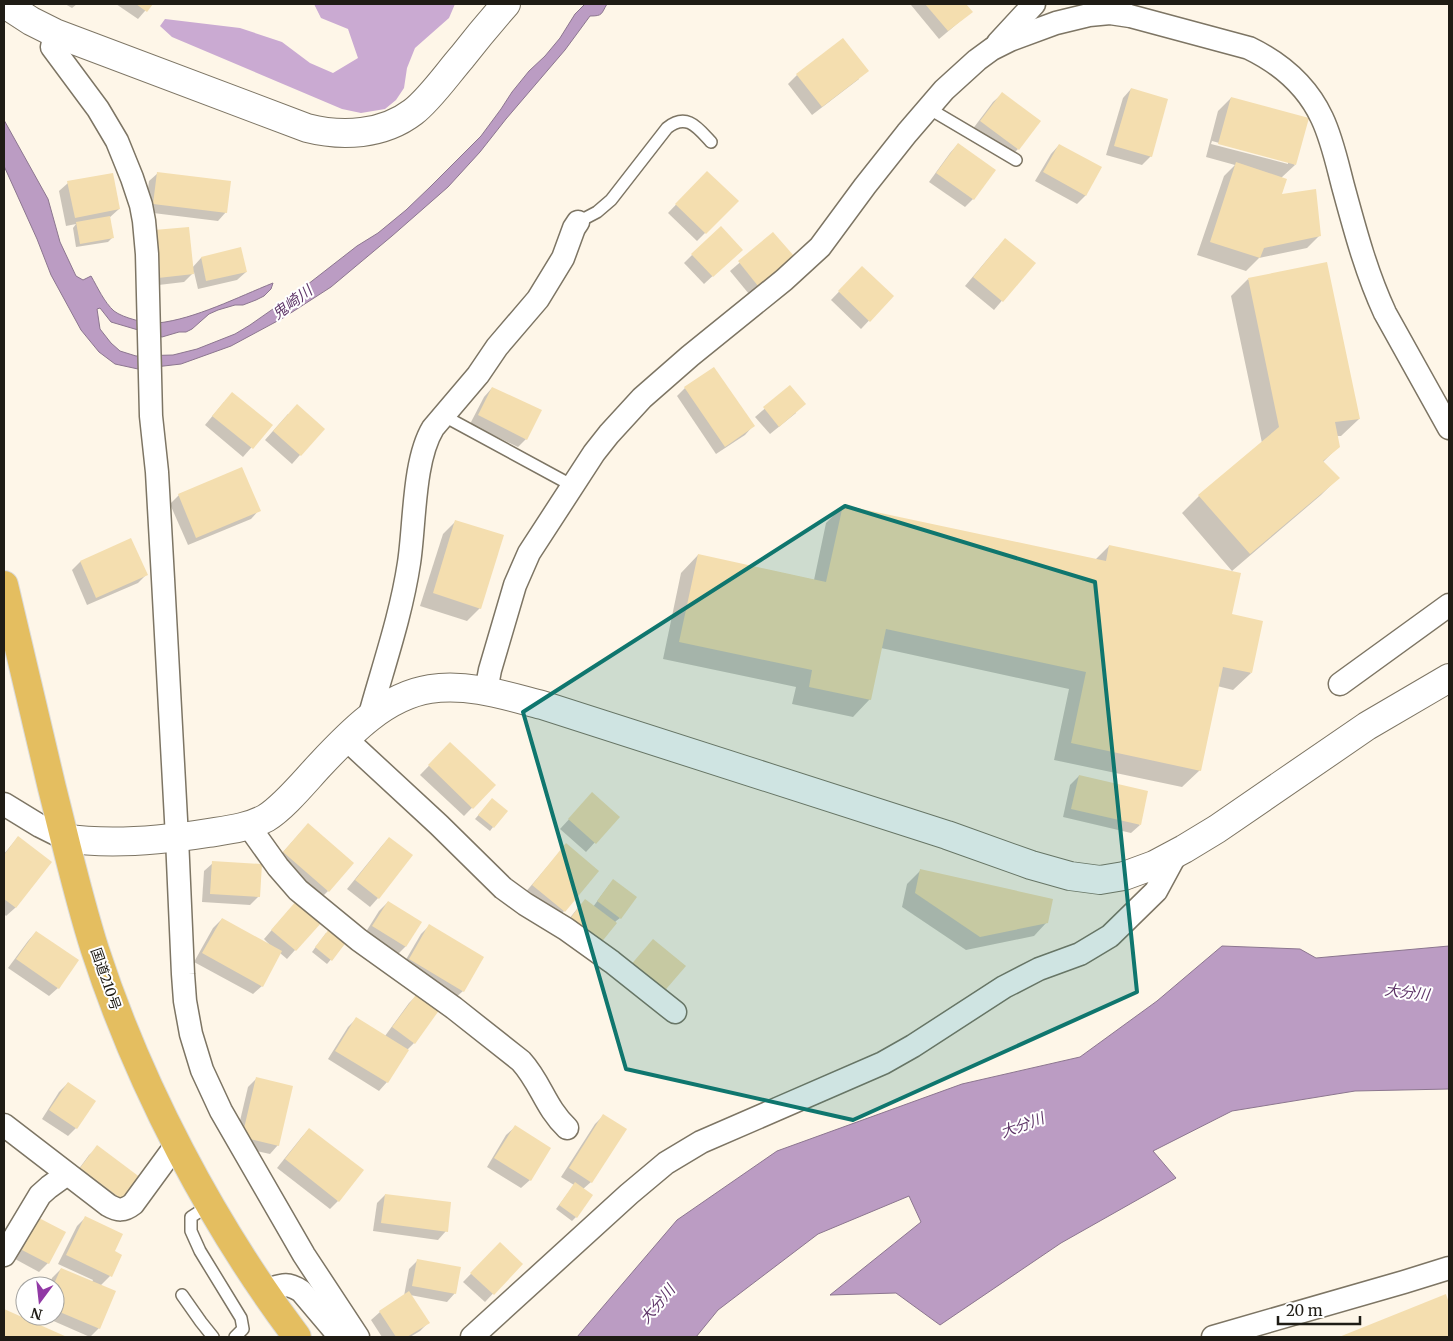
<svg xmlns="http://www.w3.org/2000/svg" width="1453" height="1341" font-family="Merriweather,'Noto Sans JP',serif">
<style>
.forest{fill:#caaad2}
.water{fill:#bb9cc3;stroke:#8c768f}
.shadow{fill:#0003;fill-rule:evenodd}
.building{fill:#f4deaf}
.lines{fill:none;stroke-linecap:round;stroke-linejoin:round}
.service-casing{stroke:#7d7564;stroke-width:14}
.minor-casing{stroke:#7d7564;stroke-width:25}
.tertiary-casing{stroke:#7d7564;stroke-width:30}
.trunk-casing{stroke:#dbdbda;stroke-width:30}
.service{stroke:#fff;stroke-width:11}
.minor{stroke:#fff;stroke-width:22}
.tertiary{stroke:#fff;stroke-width:28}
.trunk{stroke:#e4be60;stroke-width:28}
.marked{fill:#0f766e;fill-opacity:0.2;stroke:#0f766e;stroke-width:4;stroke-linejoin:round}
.labels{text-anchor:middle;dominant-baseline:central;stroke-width:4;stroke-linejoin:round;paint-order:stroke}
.street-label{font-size:14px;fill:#1f1c15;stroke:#fff}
.water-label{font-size:15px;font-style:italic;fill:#5f3669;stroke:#fff}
</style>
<rect width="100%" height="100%" fill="#fef6e8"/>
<polygon class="forest" points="314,4 455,4 449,18 415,48 407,68 404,88 396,100 385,109 361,113 342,109 172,37 160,26 165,19 240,28 282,42 310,63 333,73 358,58 348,29 321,18"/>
<g class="water">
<path d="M 585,4 L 607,4 C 601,14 603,16 590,16 L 565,50 L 506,119 L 480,152 L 448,187 L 392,236 L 331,287 L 283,318 L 231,346 L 181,364 L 138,369 L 115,364 L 99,352 L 81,330 L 51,275 L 37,239 L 4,166 L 4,120 L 48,199 L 60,242 L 76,276 L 83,280 L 91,276 C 98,288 104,302 114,311 C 123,318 147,324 158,323 C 195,319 238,297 273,283 L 271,289 L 264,296 L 256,300 L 243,305 L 235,305 L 218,310 L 209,314 L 192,329 L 186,332 L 179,332 L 162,337 L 111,322 L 100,308 L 97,309 L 100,329 L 111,343 L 120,351 L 136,356 L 173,355 L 197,349 L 235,334 L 250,325 L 303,288 L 357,246 L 378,233 L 406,210 L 430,187 L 481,136 L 501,109 L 512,92 L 529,71 L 545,56 L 560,38 L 575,14 Z"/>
<polygon points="1222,946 1300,949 1316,958 1449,946 1449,1089 1355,1091 1232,1111 1153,1151 1176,1178 1061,1243 940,1325 896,1293 830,1295 921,1222 909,1196 818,1234 718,1310 696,1337 577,1337 677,1220 777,1151 962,1084 1080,1057 1157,1001"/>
</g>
<g class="shadow">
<polygon points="65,4 77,4 72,8"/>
<polygon points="116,4 151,4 138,19"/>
<polygon points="913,4 965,4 971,12 939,39 911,5"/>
<polygon points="843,39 859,79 812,115 788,84 797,75"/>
<polygon points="1131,89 1151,156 1142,165 1106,155 1123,98"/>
<polygon points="1002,94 1018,149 1009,158 972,130 993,102"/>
<path d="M 1231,98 L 1295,165 L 1281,178 L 1280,196 L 1320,235 L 1307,248 L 1259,258 L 1246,271 L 1197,255 L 1224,176 L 1235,165 L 1206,157 L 1218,111 ZM 1212,141 L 1288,162 L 1288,164 L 1211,144 Z"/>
<polygon points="958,144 973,199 965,207 929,182 950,153"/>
<polygon points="1059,145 1100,168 1085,196 1077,204 1035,181 1051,154"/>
<polygon points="707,172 737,201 697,241 668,213"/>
<polygon points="158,173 226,212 218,221 145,212 149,181"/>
<polygon points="68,183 119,209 109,218 112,238 108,242 76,247 73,228 76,224 66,226 59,191"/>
<polygon points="773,234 792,256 749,294 730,271"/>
<polygon points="146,240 192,268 201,258 240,249 246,272 237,280 198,289 194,272 184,282 150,286"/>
<polygon points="997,248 1034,263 994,310 965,286"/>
<polygon points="692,255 732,258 704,284 684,263"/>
<polygon points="854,276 892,296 861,329 831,300"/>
<polygon points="1248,279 1359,419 1341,436 1337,436 1339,446 1323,462 1338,478 1321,495 1232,571 1182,513 1199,496 1262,443 1231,296"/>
<polygon points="790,387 796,413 770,434 755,417"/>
<polygon points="492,388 526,439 518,447 470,424 484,397"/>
<polygon points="685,388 753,426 745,435 716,454 677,396"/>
<polygon points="224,402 271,425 243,457 205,425"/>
<polygon points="288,414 323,429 292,464 265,440"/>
<polygon points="179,495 259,510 251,519 188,545 170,504"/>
<polygon points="843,506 1095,560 1109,546 1251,673 1233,690 1217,686 1200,770 1182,787 1054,760 1069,689 881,648 870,699 853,717 792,704 796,687 663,659 681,573 698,555 814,580 826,523"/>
<polygon points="456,521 480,608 467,621 420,606 443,534"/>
<polygon points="131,540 146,575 138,583 87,605 72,570 80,562"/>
<polygon points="450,744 494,785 464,816 420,775"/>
<polygon points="1079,776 1140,825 1131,833 1063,817 1070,785"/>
<polygon points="584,803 618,817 586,852 560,829"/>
<polygon points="488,804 493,827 490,831 475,819"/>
<polygon points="300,833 328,891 320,899 275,861"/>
<polygon points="18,837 50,862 15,908 6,916 4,914 4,854"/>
<polygon points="389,838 378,898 370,907 347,889 381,847"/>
<polygon points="558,854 564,911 556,920 524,894"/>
<polygon points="213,863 259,896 250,905 202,902 204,871"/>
<polygon points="920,871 1047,922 1034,936 966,950 902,907 907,884"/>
<polygon points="609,885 620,918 616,921 599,943 561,929 577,909 585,901 593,907"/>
<polygon points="388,902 420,923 405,947 397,955 364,935 379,911"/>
<polygon points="289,910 320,922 287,959 280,953 262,986 253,994 194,962 213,928 222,919 268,945 269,944 264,939"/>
<polygon points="429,926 463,991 454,999 401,968 421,934"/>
<polygon points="36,932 58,988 49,996 8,968 28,941"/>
<polygon points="326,933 346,942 327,964 312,952"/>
<polygon points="418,994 414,1043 407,1050 387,1082 379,1091 328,1059 348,1027 356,1019 385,1036 409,1003"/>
<polygon points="256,1079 278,1145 270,1154 234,1146 248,1087"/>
<polygon points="68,1083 76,1128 68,1136 42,1119 59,1092"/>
<polygon points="604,1115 591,1182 583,1189 576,1217 572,1221 556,1209 574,1185 561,1177 595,1124"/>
<polygon points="515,1127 530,1180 521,1188 487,1167 506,1135"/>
<polygon points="309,1129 338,1201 330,1209 277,1168 301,1138"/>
<polygon points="98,1147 139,1178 115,1208 73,1177 89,1155"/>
<polygon points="385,1195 446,1231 438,1240 373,1231 377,1203"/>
<polygon points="85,1218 113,1252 110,1276 100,1286 99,1328 90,1337 42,1316 55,1316 55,1286 49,1286 52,1278 61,1269 92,1282 93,1280 58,1264 77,1226"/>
<polygon points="39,1220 48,1263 39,1272 15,1259 30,1228"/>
<polygon points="500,1244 521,1264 485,1302 463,1282"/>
<polygon points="418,1260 455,1293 447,1302 410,1295 428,1323 420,1331 410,1337 382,1337 371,1320 380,1312 404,1296 409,1269"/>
<polygon points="1445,1296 1449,1307 1449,1337 1342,1337"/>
<polygon points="4,1310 64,1337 4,1337"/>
</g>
<g class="building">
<polygon points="136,4 153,4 147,12"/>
<polygon points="925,4 966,4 973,12 948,31"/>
<polygon points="843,38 869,71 822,107 796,74"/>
<polygon points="1131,88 1168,99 1152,157 1114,146"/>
<polygon points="1002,92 1041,121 1019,150 980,121"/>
<polygon points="1231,97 1309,118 1296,165 1218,144"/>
<polygon points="958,143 996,170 974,200 936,173"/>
<polygon points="1059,144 1102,167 1086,196 1043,172"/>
<polygon points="1236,162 1287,179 1282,194 1316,189 1321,236 1264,248 1260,258 1210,242"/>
<polygon points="707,171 739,201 706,234 675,204"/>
<polygon points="157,172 231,181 227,213 153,204"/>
<polygon points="113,173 120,209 75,218 67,181"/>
<polygon points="110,216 114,238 80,244 76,222"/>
<polygon points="721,226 743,250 713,277 691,254"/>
<polygon points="189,227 194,274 158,278 154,230"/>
<polygon points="773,232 794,256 758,286 738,261"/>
<polygon points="1005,238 1036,263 1003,302 973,277"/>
<polygon points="241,247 247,272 206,281 201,257"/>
<polygon points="1327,262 1360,419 1335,422 1340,447 1323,461 1340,478 1250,554 1198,495 1279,427 1248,278"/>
<polygon points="862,266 894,296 870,322 838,291"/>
<polygon points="714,367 755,426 725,447 684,387"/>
<polygon points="790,385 806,404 779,427 763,407"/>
<polygon points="492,387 542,410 527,440 478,415"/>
<polygon points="232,392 273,425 253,449 212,416"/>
<polygon points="297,404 325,429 301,456 273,431"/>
<polygon points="242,467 261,511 196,538 178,494"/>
<polygon points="843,505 1106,561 1109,545 1241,573 1232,614 1263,621 1252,673 1223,667 1201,771 1071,743 1086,672 886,629 871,700 809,687 812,670 679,642 698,554 826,582"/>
<polygon points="455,520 504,535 481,609 433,593"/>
<polygon points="131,538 148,575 96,598 80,561"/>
<polygon points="450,742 496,785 473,809 428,765"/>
<polygon points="1079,775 1148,791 1141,825 1071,809"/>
<polygon points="592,792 620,817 596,844 568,819"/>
<polygon points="492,798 508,811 494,828 478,815"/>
<polygon points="308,823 354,863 329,892 283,852"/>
<polygon points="18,836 52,862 16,908 4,899 4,855"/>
<polygon points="389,837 413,855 379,899 355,880"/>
<polygon points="566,843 599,871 565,912 532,885"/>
<polygon points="212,861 262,864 260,897 210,894"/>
<polygon points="920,869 1053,899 1048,923 980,937 915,893"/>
<polygon points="613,879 637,897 621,919 597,901"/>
<polygon points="585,899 617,923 600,944 569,920"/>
<polygon points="297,900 322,922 296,951 271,930"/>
<polygon points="388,901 422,922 406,947 372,926"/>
<polygon points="222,918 282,951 263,987 202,953"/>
<polygon points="429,924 484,957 464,992 409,959"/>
<polygon points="330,928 347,941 332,961 315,947"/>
<polygon points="36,931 79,960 59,989 16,959"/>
<polygon points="653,939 686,966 661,995 629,967"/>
<polygon points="418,992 440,1009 415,1044 392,1027"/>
<polygon points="356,1017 409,1050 388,1083 335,1051"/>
<polygon points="256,1077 293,1086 279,1146 242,1137"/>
<polygon points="68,1082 96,1101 77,1129 49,1110"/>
<polygon points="603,1114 627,1129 592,1183 569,1168"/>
<polygon points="515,1125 551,1148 531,1181 494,1158"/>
<polygon points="309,1128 364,1170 339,1202 285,1159"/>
<polygon points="97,1145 141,1178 124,1201 80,1168"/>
<polygon points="575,1182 593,1195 577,1218 559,1205"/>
<polygon points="385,1194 451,1202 448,1232 381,1223"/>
<polygon points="85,1216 123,1234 115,1251 122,1255 112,1277 66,1255"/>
<polygon points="39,1218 66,1232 49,1264 22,1250"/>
<polygon points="500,1242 523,1264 494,1295 470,1273"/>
<polygon points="417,1259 461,1267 456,1294 412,1286"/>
<polygon points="61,1268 116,1291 100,1329 55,1310 55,1286 53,1286"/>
<polygon points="409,1291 430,1323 407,1337 396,1337 379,1311"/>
<polygon points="1446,1294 1449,1303 1449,1337 1339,1337"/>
<polygon points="4,1309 67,1337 4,1337"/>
</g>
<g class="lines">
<g class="service-casing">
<g id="service">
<polyline points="928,108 1016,160"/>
<path d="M 578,222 L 597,212 L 611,200 L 667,128 C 687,112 698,128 711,142"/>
<polyline points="444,416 573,486"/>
<polyline points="211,1204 191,1217 191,1231 200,1251 241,1318 243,1329 235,1337"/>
<polyline points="182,1295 201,1322 213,1337"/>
</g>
</g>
<g class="minor-casing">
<g id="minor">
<polyline points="55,33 52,47 98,109 117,141 132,178 141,205 144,221 147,254 151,416 157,472 163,579 177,838 183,974 185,1001 191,1034 202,1070 221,1111 304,1255 358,1337"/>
<polyline points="998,43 1034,4"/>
<polyline points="1340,684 1449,605"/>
<path d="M 486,691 L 490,670 L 515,585 L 529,553 L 594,453 L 609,434 L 642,398 L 690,356 L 784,280 L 820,247 L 865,186 L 907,133 L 944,90 L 977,60 L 992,49 L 1010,40 L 1056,23 L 1089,15 L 1110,13 L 1130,16 L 1249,48 C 1280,63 1307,86 1322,118 C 1332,139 1337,163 1343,186 C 1355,230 1366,272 1385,313 L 1449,428"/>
<path d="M 369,718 C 383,667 401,616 409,563 C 415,524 413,461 433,428 L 478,375 L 497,347 L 538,299 L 563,258 L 574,228 L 578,222"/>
<polyline points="346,739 439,825 503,888 525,904 566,929 612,962 675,1012"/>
<polyline points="4,804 40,826 64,838"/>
<path d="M 248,825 L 278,867 L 298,890 L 359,940 L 454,1008 L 521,1061 C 541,1083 545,1107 567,1128"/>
<path d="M 4,1125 L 108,1205 C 118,1211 124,1211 133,1204 L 171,1152 L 179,1146"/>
<polyline points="4,1255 40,1195 49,1187 67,1174"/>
<path d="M 264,1291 C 281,1286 285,1281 301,1291 L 340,1337"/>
<polyline points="472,1337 629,1194 666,1163 701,1142 883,1063 913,1046 1004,987 1039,969 1080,954 1110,936 1156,891 1176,854"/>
<polyline points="1213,1337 1404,1282 1449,1268"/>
</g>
</g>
<g class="tertiary-casing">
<g id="tertiary">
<path d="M 5,4 L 31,21 L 55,33 L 307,128 C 342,137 383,135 413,112 C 430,99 448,73 462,57 C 476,39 491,21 506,4"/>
<path d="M 64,838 C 108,845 164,840 208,833 C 227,830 248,828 266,818 C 284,807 305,781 320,765 C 350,733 385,696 430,689 C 468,683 507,696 542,705 L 947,835 L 1031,865 L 1070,876 L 1100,880 L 1124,876 L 1154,865 L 1184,849 L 1217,829 L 1367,726 L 1449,678"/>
</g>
</g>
<g class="trunk-casing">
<path id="trunk" d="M 4,585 C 20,653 36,720 52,788 C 66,843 78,897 95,950 C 139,1085 212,1224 297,1337"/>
</g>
<use href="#service" class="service"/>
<use href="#minor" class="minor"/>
<use href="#tertiary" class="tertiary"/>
<use href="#trunk" class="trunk"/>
</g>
<path class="marked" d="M 845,506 L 1095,582 L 1137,992 L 853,1120 L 626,1069 L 523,712 Z"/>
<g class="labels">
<g class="street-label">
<text transform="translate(106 979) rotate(71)">国道210号</text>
</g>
<g class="water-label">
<text transform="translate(292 302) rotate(-37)">鬼崎川</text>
<text transform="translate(1407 992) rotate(7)">大分川</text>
<text transform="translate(1022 1125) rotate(-20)">大分川</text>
<text transform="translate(657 1304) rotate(-50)">大分川</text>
</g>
</g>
<rect width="1453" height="1341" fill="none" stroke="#1f1c15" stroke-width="10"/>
<g transform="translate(40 1301) rotate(195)"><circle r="24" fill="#ffffff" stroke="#a5a4a1"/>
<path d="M0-4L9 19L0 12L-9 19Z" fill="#9139a5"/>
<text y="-8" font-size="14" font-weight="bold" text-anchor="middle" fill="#1f1c15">N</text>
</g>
<path d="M1278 1316v8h82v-8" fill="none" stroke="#1f1c15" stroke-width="2.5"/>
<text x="1286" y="1316" font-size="15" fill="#1f1c15" stroke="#ffffff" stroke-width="4" paint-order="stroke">20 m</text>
</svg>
